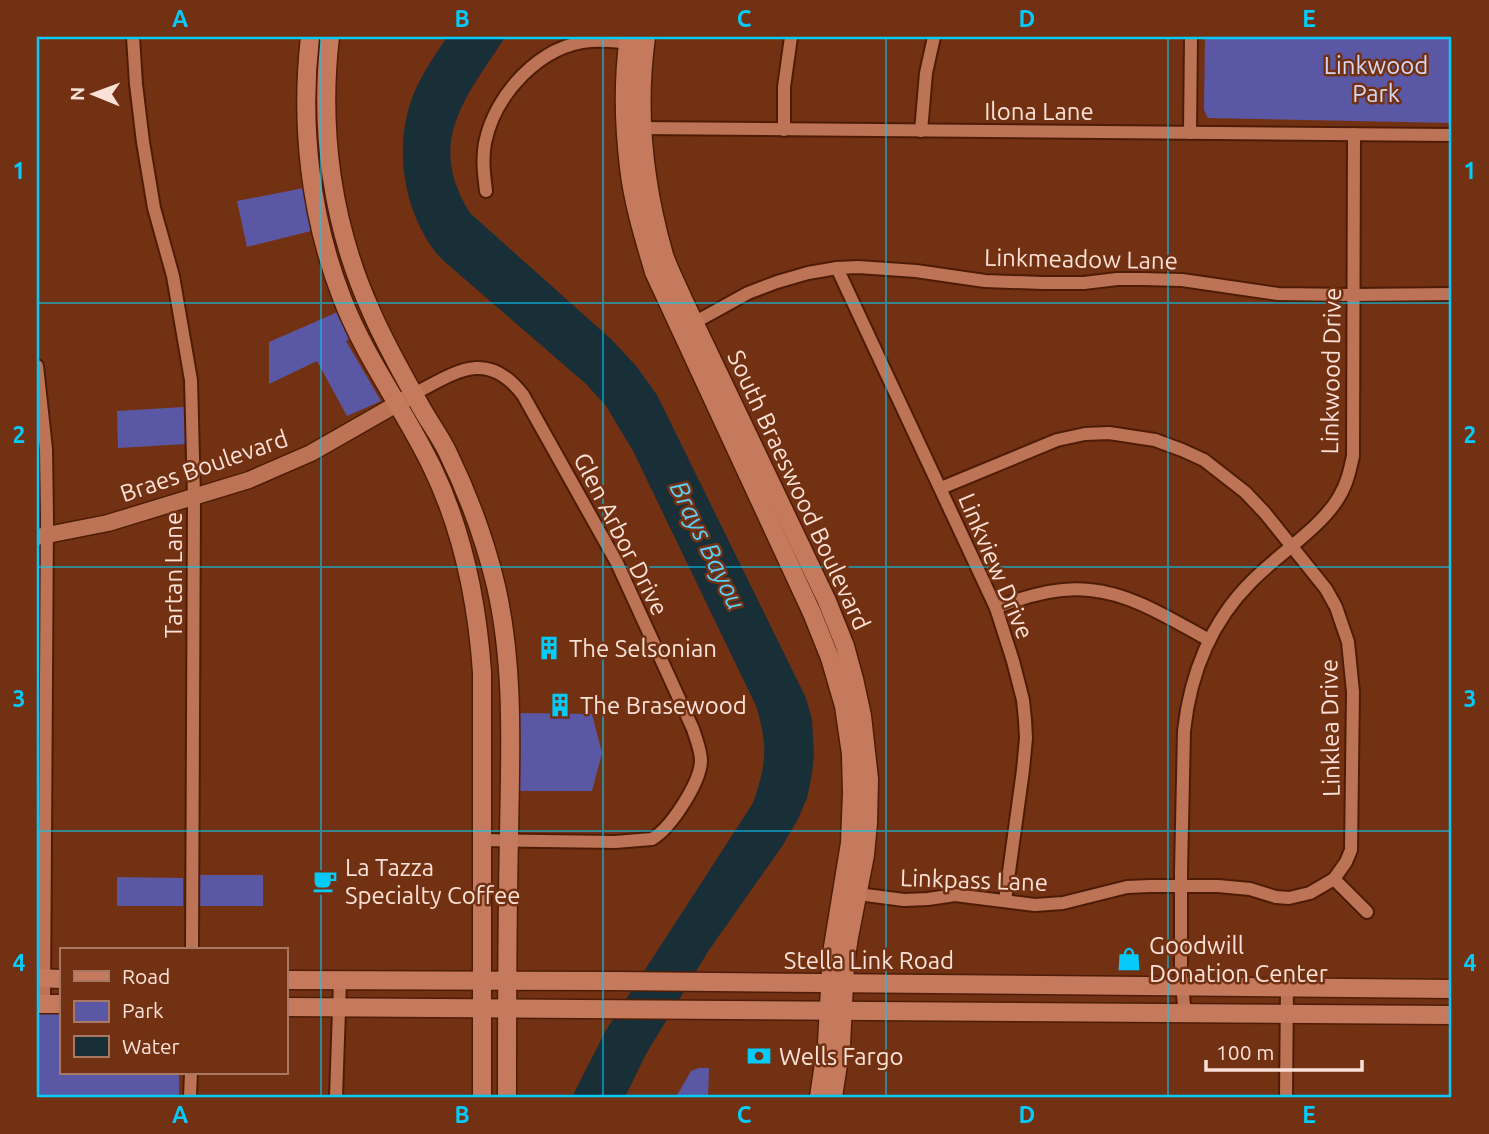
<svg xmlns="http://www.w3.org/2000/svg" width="1489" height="1134" font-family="Ubuntu,sans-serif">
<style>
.green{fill:#5a58a4}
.water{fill:#182f37}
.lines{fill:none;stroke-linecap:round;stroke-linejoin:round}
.minor-casing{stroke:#4e1c06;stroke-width:16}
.tertiary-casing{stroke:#4e1c06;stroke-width:19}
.secondary-casing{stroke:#4e1c06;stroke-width:21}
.minor{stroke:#bc7356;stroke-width:12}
.tertiary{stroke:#bc7356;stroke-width:16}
.secondary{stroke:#c57a5d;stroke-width:18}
.grid{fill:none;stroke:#04cbf9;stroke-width:2;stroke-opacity:0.55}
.labels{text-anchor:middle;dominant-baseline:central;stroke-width:5;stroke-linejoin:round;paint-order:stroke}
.park-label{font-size:24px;fill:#d5d7f3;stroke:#733114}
.street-label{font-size:24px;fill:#fae1d7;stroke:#733114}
.poi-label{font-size:24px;fill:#fae1d7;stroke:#733114;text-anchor:start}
.water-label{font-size:26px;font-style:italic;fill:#5bd0f6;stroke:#733114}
.neatline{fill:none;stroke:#04cbf9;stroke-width:2.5}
.grid-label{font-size:23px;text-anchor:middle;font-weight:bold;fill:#04cbf9}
</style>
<rect width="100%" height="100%" fill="#733114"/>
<g class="green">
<polygon points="1205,37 1452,37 1452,123 1208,118 1204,110"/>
<polygon points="304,188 311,231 247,247 237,201"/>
<polygon points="340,311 350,338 346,341 381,401 347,416 317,361 269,384 269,342"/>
<polygon points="184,407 186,444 118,448 117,411"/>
<polygon points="518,713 592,714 602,753 592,791 518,791"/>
<rect x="200" y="875" width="63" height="31"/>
<polygon points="117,877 183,878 183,906 117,906"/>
<polygon points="37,1013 61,1014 61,1073 179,1073 179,1097 37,1097"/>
<polygon points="699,1068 709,1068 708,1097 676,1097 691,1071"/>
</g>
<path class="water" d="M 447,37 L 505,37 C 466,98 425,141 470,213 L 612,340 L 637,367 L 657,395 L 806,698 L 812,719 L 814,755 L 812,774 L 807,798 L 798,819 L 783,845 L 709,950 L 646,1054 L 625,1097 L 572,1097 L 606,1030 L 753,803 C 767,762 768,746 756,706 L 633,451 L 606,406 L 586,384 L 453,269 C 446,263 439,257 434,250 C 404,209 395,151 410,104 C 418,79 433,58 447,37 Z"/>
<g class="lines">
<g class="minor-casing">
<g id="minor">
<polyline points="133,37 136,84 143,142 154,208 173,276 191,380 194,497 192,950"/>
<polyline points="637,128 1452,135"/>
<polyline points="784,130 784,87 791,37"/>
<polyline points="921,131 926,73 934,37"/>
<polyline points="1190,133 1191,37"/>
<path d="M 486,191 C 484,175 482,159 485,143 C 495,94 540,45 591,41 C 605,40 620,42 634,43"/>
<polyline points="837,268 996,608 1013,661 1023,700 1025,720 1026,738 1023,770 1005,901"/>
<polyline points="690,325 748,293 777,282 808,273 837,268 858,267 916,271 985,281 1043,283 1084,283 1117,279 1142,279 1182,280 1278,294 1352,295 1452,294"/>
<polyline points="37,366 46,449 47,517 44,1004"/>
<path d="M 414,394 C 456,372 487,348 523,395 L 617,563 L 693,729 C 696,739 701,750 701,761 C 700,783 671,828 652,839 L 615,842 L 483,840"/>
<path d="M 996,608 C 1025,596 1058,586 1090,590 C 1133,594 1172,620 1209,640"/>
<polyline points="1334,879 1367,912"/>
<polyline points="858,894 904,900 928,899 955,895 1035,905 1063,903 1127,887 1150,886 1218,886 1250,889 1276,897 1289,898 1310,893 1334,879 1346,862 1351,850 1353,692 1348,642 1336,607 1326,589 1265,513 1245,492 1204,460 1182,450 1155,440 1109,433 1085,434 1057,440 941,488"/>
<path d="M 1185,1013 L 1181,978 L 1181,872 L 1184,731 C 1190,675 1211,622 1251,582 C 1277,555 1321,528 1339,497 C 1347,484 1350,470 1353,456 L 1354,134"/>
<polyline points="190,1097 191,1073"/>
<polyline points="336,1097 340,981"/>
<polyline points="1286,1097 1287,987"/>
</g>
</g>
<g class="tertiary-casing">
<polyline id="tertiary" points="37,537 108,523 249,480 311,453 409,397"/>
</g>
<g class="secondary-casing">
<g id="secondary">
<path d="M 310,37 C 300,124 310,216 342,298 C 365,358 404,409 432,467 C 463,531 477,601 482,672 L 482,1097"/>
<path d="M 330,37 C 319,130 332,225 371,311 C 385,344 404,377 422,409 C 430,423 440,437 447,451 C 468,494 485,540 496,586 C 515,669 510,754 509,838 C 507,925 507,1011 507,1097"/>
<path d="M 629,37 C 623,79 624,125 629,167 C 633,203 644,238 654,272 L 812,613 L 830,658 L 844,706 L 851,754 L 852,792 L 850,843 L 832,953 L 827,1043 L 819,1097"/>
<path d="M 646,37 C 636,109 644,185 664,255 C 669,270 677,285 683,299 L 827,601 L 845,646 L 854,679 L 862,716 L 869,779 L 868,823 L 865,855 L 849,937 L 845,964 L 841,1045 L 833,1097"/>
<polyline points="37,978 61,979"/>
<polyline points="285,980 614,981 1452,989"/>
<polyline points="37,1004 61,1004"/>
<polyline points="285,1007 1452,1015"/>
</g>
</g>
<use href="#minor" class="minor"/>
<use href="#tertiary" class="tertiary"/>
<use href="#secondary" class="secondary"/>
</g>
<path class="grid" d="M 321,37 L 321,1097M 603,37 L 603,1097M 886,37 L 886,1097M 1168,37 L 1168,1097M 37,303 L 1452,303M 37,567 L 1452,567M 37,831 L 1452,831"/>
<defs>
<g id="building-bare" transform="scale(1.89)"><path d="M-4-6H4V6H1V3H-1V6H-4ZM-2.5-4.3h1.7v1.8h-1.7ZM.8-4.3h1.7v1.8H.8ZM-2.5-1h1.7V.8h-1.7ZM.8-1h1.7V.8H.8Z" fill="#04cbf9" stroke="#733114" stroke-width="2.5" paint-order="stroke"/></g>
<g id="cafe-bare" transform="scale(1.89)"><path d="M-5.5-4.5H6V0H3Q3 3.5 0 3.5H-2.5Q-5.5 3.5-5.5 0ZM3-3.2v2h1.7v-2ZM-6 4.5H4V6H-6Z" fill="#04cbf9" stroke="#733114" stroke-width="2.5" paint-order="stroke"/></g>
<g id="shop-bare" transform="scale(1.89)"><path d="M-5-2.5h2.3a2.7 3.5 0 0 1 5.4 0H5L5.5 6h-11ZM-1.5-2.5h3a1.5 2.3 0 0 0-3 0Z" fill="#04cbf9" stroke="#733114" stroke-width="2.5" paint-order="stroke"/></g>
<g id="bank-bare" transform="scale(1.89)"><path d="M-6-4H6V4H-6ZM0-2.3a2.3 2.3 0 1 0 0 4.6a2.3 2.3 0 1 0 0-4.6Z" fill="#04cbf9" stroke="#733114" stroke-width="2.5" paint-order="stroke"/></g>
</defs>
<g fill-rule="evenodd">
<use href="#building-bare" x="549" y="648"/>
<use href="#building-bare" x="560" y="705"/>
<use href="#cafe-bare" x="325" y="881"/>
<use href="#shop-bare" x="1129" y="959"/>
<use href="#bank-bare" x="759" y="1056"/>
</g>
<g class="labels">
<g class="park-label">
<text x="1376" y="65">Linkwood<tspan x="1376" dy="28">Park</tspan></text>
</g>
<g class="street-label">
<text x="1039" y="111">Ilona Lane</text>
<text transform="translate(1081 259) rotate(1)">Linkmeadow Lane</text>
<text transform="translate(1331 371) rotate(-89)">Linkwood Drive</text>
<text transform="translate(204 466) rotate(-19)">Braes Boulevard</text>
<text transform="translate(799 490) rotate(65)">South Braeswood Boulevard</text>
<text transform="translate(621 534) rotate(63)">Glen Arbor Drive</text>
<text transform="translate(996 566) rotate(67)">Linkview Drive</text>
<text transform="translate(173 575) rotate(-90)">Tartan Lane</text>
<text transform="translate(1330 728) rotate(-91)">Linklea Drive</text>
<text transform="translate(974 880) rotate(2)">Linkpass Lane</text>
<text x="869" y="960">Stella Link Road</text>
</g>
<g class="poi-label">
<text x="569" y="648">The Selsonian</text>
<text x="580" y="705">The Brasewood</text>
<text x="345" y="867">La Tazza<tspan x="345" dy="28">Specialty Coffee</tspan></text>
<text x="1149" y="945">Goodwill<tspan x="1149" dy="28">Donation Center</tspan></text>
<text x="779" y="1056">Wells Fargo</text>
</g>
<g class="water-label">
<text transform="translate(708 545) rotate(64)">Brays Bayou</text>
</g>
</g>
<rect width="1489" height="1134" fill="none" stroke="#733114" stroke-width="77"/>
<rect x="60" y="948" width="228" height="126" fill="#733114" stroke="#a97762" stroke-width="2"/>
<rect x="74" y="971" width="35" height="10" fill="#c57a5d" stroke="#a97762" stroke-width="2"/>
<text x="122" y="984" font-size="21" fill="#fae1d7">Road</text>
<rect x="74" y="1001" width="35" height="21" fill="#5a58a4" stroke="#a97762" stroke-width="2"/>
<text x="122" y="1018" font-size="21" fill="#fae1d7">Park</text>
<rect x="74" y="1036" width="35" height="21" fill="#182f37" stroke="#a97762" stroke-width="2"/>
<text x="122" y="1054" font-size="21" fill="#fae1d7">Water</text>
<g transform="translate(94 94) rotate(271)" stroke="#733114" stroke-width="5" paint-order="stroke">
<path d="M0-5L12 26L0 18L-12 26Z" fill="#fae1d7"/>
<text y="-10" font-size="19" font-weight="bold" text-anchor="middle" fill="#fae1d7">N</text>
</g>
<path d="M1206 1060v10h156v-10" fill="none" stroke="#fae1d7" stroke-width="3.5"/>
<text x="1216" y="1060" font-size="21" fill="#fae1d7" stroke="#733114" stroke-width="5" paint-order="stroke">100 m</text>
<rect x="38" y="38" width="1412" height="1058" class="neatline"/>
<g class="grid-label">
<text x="180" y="27">A</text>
<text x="462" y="27">B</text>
<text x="744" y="27">C</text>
<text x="1027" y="27">D</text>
<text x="1309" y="27">E</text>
<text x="19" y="179">1</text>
<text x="1470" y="179">1</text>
<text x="19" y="443">2</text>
<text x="1470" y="443">2</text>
<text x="19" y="707">3</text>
<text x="1470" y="707">3</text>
<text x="19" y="971">4</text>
<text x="1470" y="971">4</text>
<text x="180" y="1123">A</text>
<text x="462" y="1123">B</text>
<text x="744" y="1123">C</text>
<text x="1027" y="1123">D</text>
<text x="1309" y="1123">E</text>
</g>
</svg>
